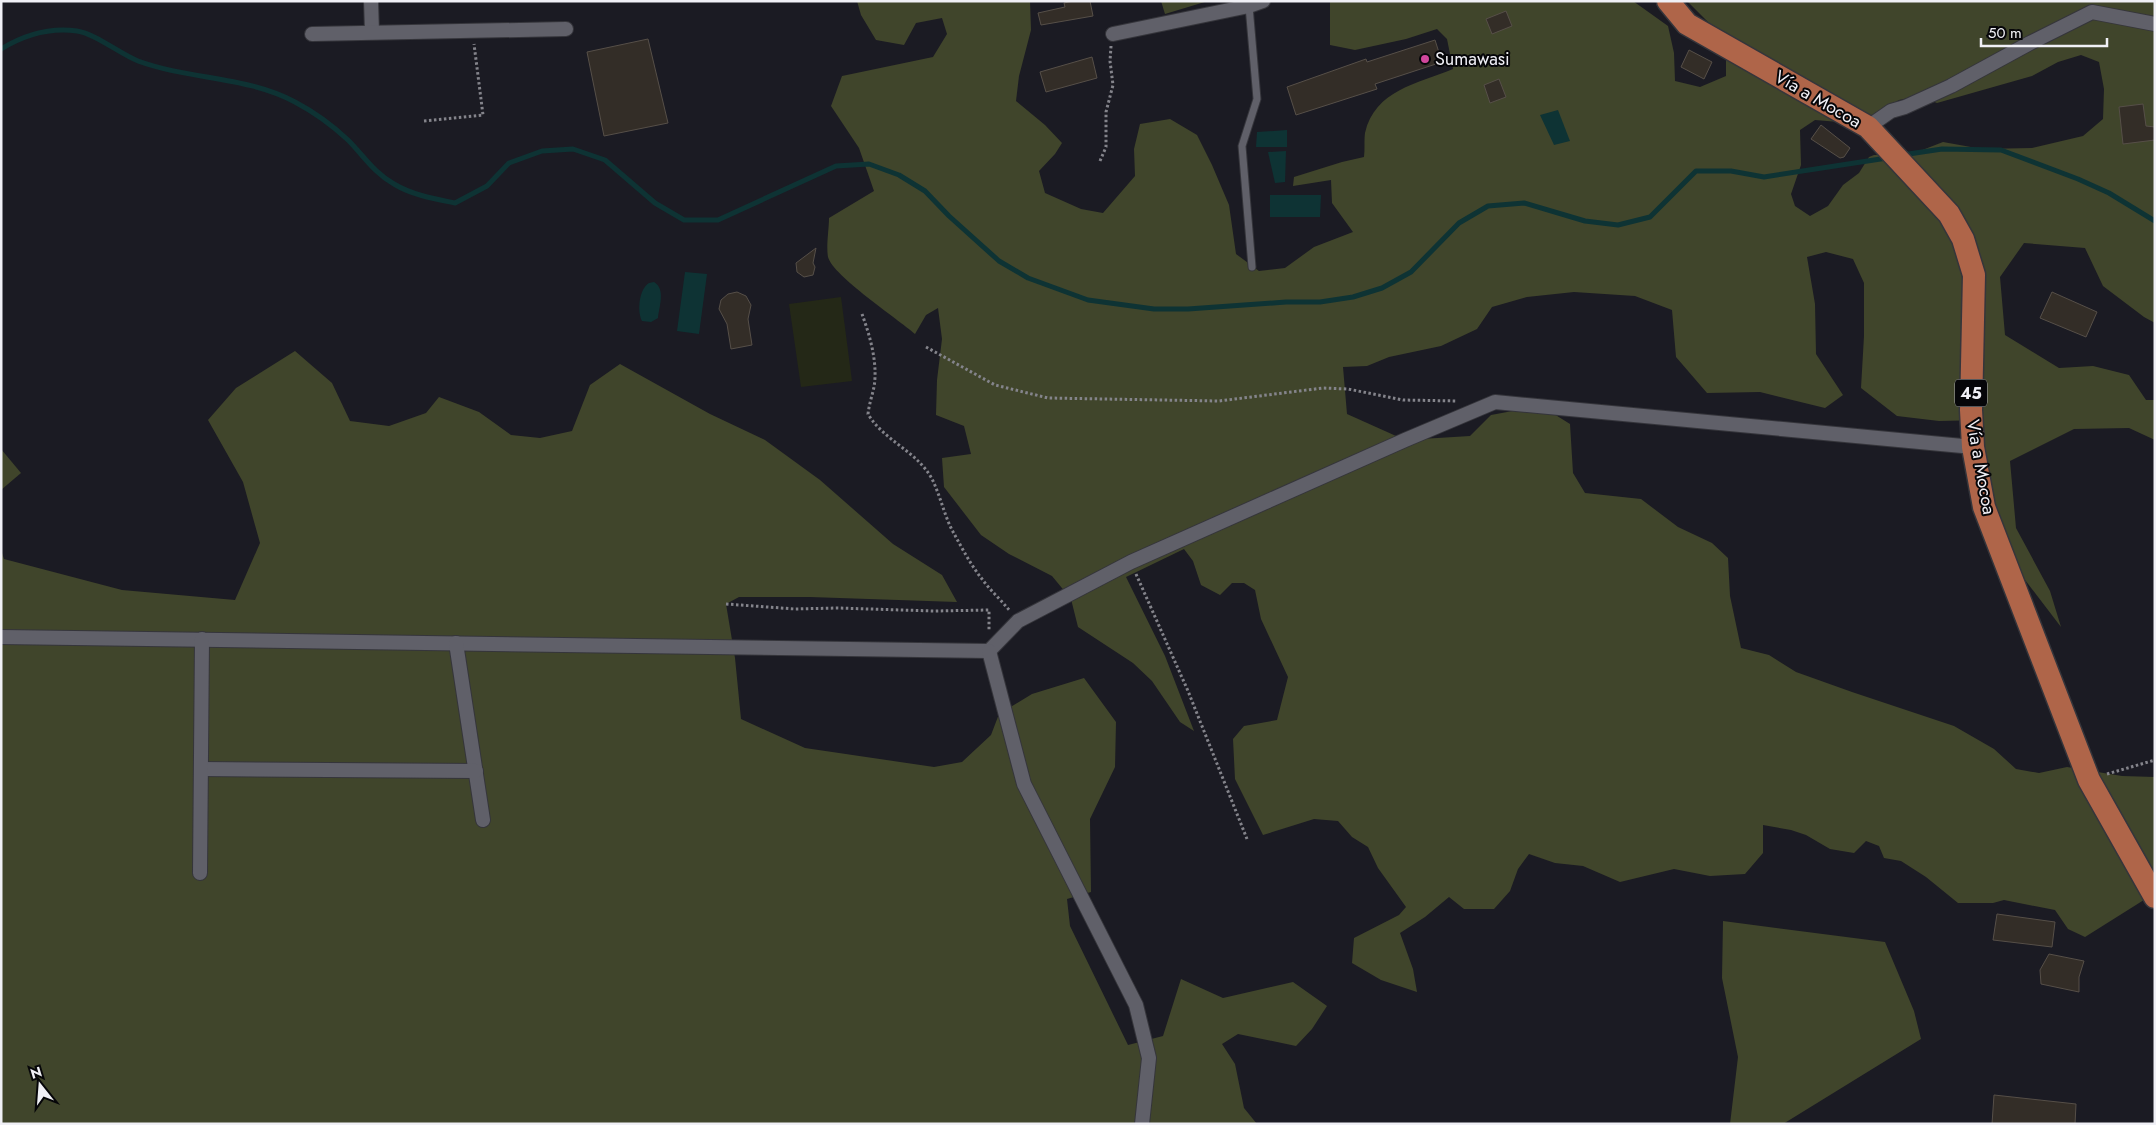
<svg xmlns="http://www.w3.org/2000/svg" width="2156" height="1125" font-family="Jost,sans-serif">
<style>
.green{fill:#242817}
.forest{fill:#40452b;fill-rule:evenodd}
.water{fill:#0e3334}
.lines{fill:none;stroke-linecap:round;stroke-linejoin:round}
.stream{stroke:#0e3334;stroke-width:5}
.building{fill:#332d27;stroke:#564f48}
.lane-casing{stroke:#35353b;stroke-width:9}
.street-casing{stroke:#35353b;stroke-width:16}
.primary-casing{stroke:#35353b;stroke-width:25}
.path{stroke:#84848b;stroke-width:3;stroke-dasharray:2.5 2.5;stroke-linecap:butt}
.lane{stroke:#606069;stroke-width:7}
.street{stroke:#606069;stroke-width:14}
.primary{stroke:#af6549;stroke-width:22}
.hotel-dot{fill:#d1479c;stroke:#060609;stroke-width:2}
.labels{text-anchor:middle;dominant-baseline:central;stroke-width:4;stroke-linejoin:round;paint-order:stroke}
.shield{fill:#060609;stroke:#aaaaaf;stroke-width:1}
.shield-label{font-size:16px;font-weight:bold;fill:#f0f0f6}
.poi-label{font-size:18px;fill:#f0f0f6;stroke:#060609;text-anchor:start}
.street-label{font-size:18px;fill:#f0f0f6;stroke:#060609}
</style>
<rect width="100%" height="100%" fill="#1b1b23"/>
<polygon class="green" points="841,297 852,381 801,387 789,304"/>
<g class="forest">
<path d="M 857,1 L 1030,1 L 1031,30 L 1019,76 L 1016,101 L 1045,125 L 1062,143 L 1055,154 L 1039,171 L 1045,193 L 1081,209 L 1103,213 L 1135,176 L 1134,149 L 1140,124 L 1170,119 L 1197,135 L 1212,165 L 1229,205 L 1236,254 L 1259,271 L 1285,268 L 1314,247 L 1353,232 L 1332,203 L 1331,180 L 1293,186 L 1294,177 L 1342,162 L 1364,157 C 1365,149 1364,140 1365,133 C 1375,90 1417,84 1453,69 L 1447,39 L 1437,29 L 1406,39 L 1355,50 L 1330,45 L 1330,1 L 1633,1 L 1668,26 L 1674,53 L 1675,81 L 1700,87 L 1726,76 L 1726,40 L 1687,1 L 2155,1 L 2155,323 L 2144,317 L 2103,286 L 2085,248 L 2024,243 L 2000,277 L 2005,335 L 2059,368 L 2093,366 L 2129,375 L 2146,400 L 2155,400 L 2155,440 L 2129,428 L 2074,429 L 2010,461 L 2016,528 L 2050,591 L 2061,627 L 2019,572 L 1985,476 L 1983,420 L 1939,421 L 1897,416 L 1861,388 L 1864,336 L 1864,283 L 1853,259 L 1826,252 L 1807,257 L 1815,304 L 1816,354 L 1843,395 L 1825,408 L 1760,392 L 1707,393 L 1676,357 L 1672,310 L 1635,296 L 1574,292 L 1527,297 L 1492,307 L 1477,329 L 1441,346 L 1389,357 L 1367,366 L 1343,367 L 1347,414 L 1405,440 L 1470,436 L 1491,415 L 1528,408 L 1554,414 L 1570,424 L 1573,473 L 1585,493 L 1641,499 L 1678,527 L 1712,543 L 1728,558 L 1730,596 L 1741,648 L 1769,655 L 1796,672 L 1852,692 L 1954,726 L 1994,749 L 2016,769 L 2039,773 L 2067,767 L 2122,776 L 2155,777 L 2155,893 L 2085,937 L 2068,929 L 2055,910 L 2004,900 L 1993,903 L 1958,903 L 1926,877 L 1901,861 L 1884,858 L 1879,846 L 1866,841 L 1854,853 L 1830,849 L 1806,835 L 1791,830 L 1763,825 L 1763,853 L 1745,874 L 1710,876 L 1674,869 L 1620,882 L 1583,866 L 1555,863 L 1529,854 L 1518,869 L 1510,891 L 1494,909 L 1464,909 L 1449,897 L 1425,917 L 1400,933 L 1413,969 L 1417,992 L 1381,980 L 1352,963 L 1354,938 L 1399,915 L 1406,907 L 1378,868 L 1368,847 L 1352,837 L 1338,821 L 1314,819 L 1263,835 L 1235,779 L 1233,739 L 1244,726 L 1277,720 L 1288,677 L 1261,619 L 1255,590 L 1244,583 L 1232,583 L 1220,595 L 1201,585 L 1193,561 L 1184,549 L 1126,577 L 1165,656 L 1194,731 L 1180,722 L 1152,681 L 1133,663 L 1078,627 L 1071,599 L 1052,576 L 1009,554 L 981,535 L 944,487 L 942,458 L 971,454 L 964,426 L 936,415 L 937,380 L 942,339 L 938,308 L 926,315 L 915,334 C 898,319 833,276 828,257 C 826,246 829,229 829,218 L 874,191 L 859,148 L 831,106 L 842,76 L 933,57 L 947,34 L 942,18 L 916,23 L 904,45 L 876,40 L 861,15 ZM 2081,55 L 2099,62 L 2104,89 L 2103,119 L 2083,136 L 2032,148 L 1982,149 L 1943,142 L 1912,154 L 1874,155 L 1869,157 L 1859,173 L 1843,185 L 1828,206 L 1810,216 L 1795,206 L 1791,194 L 1801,165 L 1800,130 L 1815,120 L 1839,122 L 1870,117 L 1899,100 L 1919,96 L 1937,103 L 2032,76 L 2058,62 Z"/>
<polygon points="1161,1 1208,1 1165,14"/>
<polygon points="295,351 332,383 350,421 389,426 426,413 439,397 479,412 511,435 540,438 572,431 590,385 620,364 710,414 765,440 820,480 893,544 942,575 957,602 810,597 739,597 726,604 735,658 741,719 805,748 934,767 962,762 991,735 999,714 1032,694 1084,678 1116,722 1115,767 1090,819 1091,892 1067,899 1070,926 1128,1045 1163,1036 1181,979 1223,998 1293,982 1327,1006 1312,1029 1296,1046 1238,1034 1222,1044 1235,1064 1244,1108 1257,1124 1,1124 1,550 4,559 122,590 235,600 260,543 243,482 208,420 236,388"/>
<polygon points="1,449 21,473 1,490"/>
<polygon points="1723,921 1885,942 1914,1011 1921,1039 1783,1124 1730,1124 1738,1057 1722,978"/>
</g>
<g class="water">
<polygon points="1558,110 1570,141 1554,145 1540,115"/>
<polygon points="1287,130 1287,147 1256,147 1257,132"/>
<polygon points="1286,151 1285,182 1275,183 1268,152"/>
<polygon points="1270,195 1321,195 1320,217 1270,217"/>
<polygon points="685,272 707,274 699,334 677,331"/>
<path d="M 654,282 C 666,289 659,307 658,318 L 651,322 L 642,321 C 637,311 639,289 649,283 Z"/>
</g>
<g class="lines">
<g class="stream">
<path d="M 1,49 C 24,35 49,27 77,31 C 96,34 120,54 138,61 C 190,80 247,76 295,102 C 314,112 332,125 348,140 C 363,155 374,173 394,184 C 412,195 435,199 455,203 L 487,186 L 509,163 L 542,151 L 573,149 L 605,160 L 655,203 L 684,220 L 718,220 L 836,166 L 869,164 L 899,175 L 925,191 L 949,216 L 999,261 L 1028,278 L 1088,300 L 1154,309 L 1188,309 L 1286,302 L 1320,302 L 1353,297 L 1382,288 L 1411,272 L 1459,223 L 1488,206 L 1524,203 L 1585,221 L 1618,225 L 1650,217 L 1696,171 L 1731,171 L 1764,177 L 1887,158"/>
<polyline points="1902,155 1942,149 2001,150 2078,179 2109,193 2155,221"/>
</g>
</g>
<g class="building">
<polygon points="1073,1 1090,1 1093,16 1041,25 1038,13 1065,7 1064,3"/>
<polygon points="1506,11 1512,26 1492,34 1486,19"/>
<polygon points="648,39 668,123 604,136 587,52"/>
<polygon points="1435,40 1442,62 1375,84 1377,89 1296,115 1287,87 1366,59 1367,62"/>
<polygon points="1689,50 1712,62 1704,79 1681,67"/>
<polygon points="1092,57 1097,78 1046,92 1040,72"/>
<polygon points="1499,79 1506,97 1490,103 1484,85"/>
<polygon points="2143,104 2146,126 2155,127 2155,140 2123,144 2119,107"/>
<polygon points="1821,125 1850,148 1844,157 1840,158 1811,139"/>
<polygon points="816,248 813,263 815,267 813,275 804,277 797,272 796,263"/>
<polygon points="737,292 746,296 751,305 748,319 752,345 731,349 727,324 719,309 721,300 728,294"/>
<polygon points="2052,292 2097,312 2086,337 2040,318"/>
<polygon points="1997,914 2055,922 2052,947 1993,940"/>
<polygon points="2049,954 2084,961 2079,977 2079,992 2041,984 2040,970"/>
<polygon points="1994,1095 2076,1104 2075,1124 1992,1124"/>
</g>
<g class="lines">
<g class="lane-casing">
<polyline id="lane" points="1249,6 1257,99 1242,146 1252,267"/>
</g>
<g class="street-casing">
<g id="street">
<polyline points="371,1 372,32"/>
<polyline points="312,34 566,29"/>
<polyline points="1113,34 1249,6 1263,1"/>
<polyline points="1868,127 1891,111 1905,107 1951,86 2030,43 2092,12 2155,24"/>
<polyline points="1,637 989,651 1018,621 1131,562 1405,440 1495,402 1973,447"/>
<polyline points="456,643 483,820"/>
<polyline points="989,651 1024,784 1136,1005 1149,1058 1142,1124"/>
<polyline points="201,769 476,771"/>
<polyline points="200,873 202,639"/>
</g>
</g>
<g class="primary-casing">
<polyline id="primary" points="1668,1 1687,24 1868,127 1949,214 1963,239 1974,275 1971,410 1973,447 1984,507 2089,780 2155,897"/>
</g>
<g class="path">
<polyline points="424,121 483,115 474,44"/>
<polyline points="1100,161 1106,147 1106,112 1113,85 1110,61 1111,46"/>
<path d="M 862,314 C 870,336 878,363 874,387 C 872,396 869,405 868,414 C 884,441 917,451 932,479 C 940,495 944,514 952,530 C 961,546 970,564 982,579 C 990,590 1001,600 1010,611"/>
<polyline points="926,347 995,385 1048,398 1219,401 1323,388 1348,389 1403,400 1457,401"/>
<polyline points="1136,574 1188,691 1247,839"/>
<polyline points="726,604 795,609 837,608 934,611 989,610 989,630"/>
<polyline points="2107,774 2155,760"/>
</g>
<use href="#lane" class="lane"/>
<use href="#street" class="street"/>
<use href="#primary" class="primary"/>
</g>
<circle class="hotel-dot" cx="1425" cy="59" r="5"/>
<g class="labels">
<rect class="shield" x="1955" y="379.5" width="32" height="27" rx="4"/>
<g class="shield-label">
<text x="1971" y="393">45</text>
</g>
<g class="poi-label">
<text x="1435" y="59">Sumawasi</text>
</g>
<g class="street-label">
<text transform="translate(1818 99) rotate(30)">Vía a Mocoa</text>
<text transform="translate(1981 467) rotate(80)">Vía a Mocoa</text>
</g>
</g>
<rect width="2156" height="1125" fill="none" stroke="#f0f0f6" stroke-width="5"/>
<g transform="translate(40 1085) rotate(343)" stroke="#060609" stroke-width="4" paint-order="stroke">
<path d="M0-4L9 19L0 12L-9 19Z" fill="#f0f0f6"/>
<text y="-8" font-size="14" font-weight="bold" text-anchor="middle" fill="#f0f0f6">N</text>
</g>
<path d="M1981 38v8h126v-8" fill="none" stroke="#f0f0f6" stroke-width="2.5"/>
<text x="1988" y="38" font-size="15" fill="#f0f0f6" stroke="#060609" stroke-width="4" paint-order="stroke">50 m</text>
</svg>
